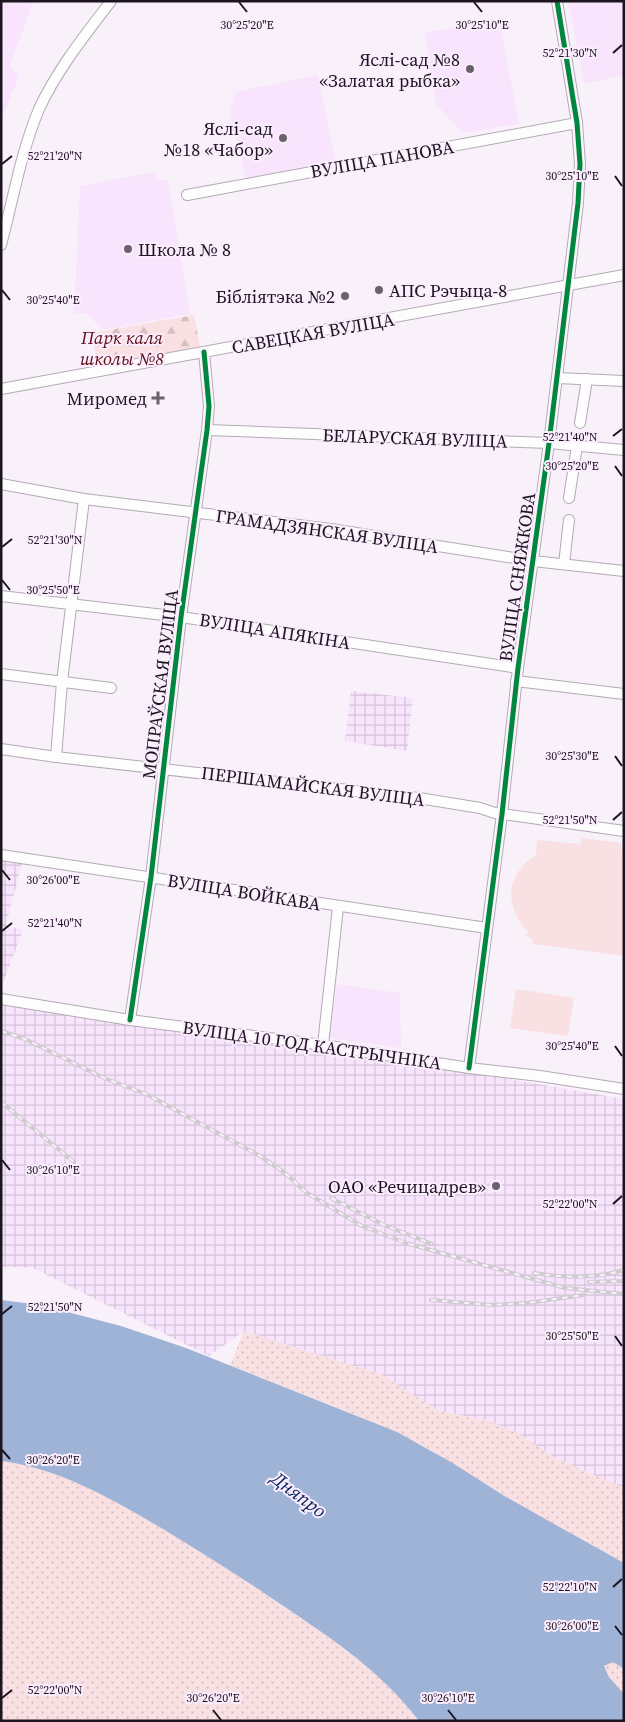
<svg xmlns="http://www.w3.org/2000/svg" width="625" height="1722" font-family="'Source Serif 4',serif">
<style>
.built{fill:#f8e4fc}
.industrial{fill:url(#industrial-grid)}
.grass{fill:url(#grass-dots)}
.forest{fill:url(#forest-firs)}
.park{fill:#f9e0e2}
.water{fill:#9fb3d7}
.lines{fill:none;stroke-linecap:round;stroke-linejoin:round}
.minor-casing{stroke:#b2abb3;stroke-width:12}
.minor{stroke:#fefdfe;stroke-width:10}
.rail-casing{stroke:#cecccf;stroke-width:4}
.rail{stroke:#fcedfe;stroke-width:2;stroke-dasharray:5.5;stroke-linecap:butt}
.cycleway-casing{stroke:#fcedfe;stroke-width:8}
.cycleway{stroke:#00873e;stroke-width:5}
.ticks{fill:none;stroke:#1c141e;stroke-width:2}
.poi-dot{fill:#69616b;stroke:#fcedfe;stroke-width:2}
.labels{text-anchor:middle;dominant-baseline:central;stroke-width:4;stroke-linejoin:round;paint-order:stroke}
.poi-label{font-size:18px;fill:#1c141e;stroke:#fcedfe;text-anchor:end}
.street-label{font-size:18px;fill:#1c141e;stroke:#fcedfe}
.park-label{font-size:18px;font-style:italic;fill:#5b0d12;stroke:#fcedfe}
.water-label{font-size:19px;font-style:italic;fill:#00255e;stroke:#fcedfe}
.ticks-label{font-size:12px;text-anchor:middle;fill:#1c141e;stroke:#fcedfe;stroke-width:4;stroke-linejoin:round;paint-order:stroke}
</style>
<defs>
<pattern id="industrial-grid" width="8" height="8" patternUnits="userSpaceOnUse" patternTransform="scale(1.25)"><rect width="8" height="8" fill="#f8e4fc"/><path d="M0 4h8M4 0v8" fill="none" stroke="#d4c3d8"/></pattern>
<pattern id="grass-dots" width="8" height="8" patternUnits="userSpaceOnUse" patternTransform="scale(1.25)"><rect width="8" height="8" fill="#f9e0e2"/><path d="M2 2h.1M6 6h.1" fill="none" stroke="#d5bfc1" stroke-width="1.8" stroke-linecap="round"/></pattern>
<pattern id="forest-firs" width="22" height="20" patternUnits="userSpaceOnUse" patternTransform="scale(1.25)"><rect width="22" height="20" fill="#f9e0e2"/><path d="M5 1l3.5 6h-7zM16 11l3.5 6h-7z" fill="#d5bfc1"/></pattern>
</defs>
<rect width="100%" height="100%" fill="#f9f1fa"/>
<g class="built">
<polygon points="1,1 34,1 10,65 19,76 1,121"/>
<polygon points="568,1 624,1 624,75 584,84"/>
<polygon points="499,18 519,124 462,133 436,104 425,33"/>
<polygon points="318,75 336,164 246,182 230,112 235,92"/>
<polygon points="153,172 160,180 168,180 190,314 102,330 87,313 74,314 80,186"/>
<polygon points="337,984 400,993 401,1048 329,1038"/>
</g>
<g class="industrial">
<polygon points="351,691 413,698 407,751 345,741"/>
<polygon points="1,860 22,863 6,925 23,930 3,983 1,983"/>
<polygon points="1,1005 336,1049 624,1099 624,1488 555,1458 519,1434 489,1421 439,1411 382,1375 244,1331 209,1356 33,1268 1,1267"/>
</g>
<g class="grass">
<polygon points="244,1331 382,1375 439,1411 489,1421 519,1434 555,1458 624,1488 624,1563 506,1497 429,1449 358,1416 230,1365"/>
<path d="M 1,1461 C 58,1468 110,1498 158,1526 C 196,1549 234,1572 271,1597 C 325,1635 378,1668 419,1721 L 1,1721 Z"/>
<polygon points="613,1662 624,1669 624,1694 609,1677 604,1666"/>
</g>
<polygon class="forest" points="194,315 201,351 98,371 92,333"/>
<g class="park">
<path d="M 582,838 L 621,843 L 621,850 L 624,850 L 624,956 L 533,944 L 532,938 L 526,936 L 528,932 C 504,907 505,874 536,855 L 537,840 L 580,844 Z"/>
<polygon points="516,989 574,998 568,1036 510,1028"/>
</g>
<path class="water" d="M 1,1300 L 41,1305 L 121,1326 L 186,1348 L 397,1432 L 451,1462 L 506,1497 L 624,1563 L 624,1669 L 613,1662 L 604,1666 L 609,1677 L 624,1694 L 624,1721 L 419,1721 C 378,1667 323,1633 267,1595 C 232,1571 195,1549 158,1526 C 110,1498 58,1468 1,1461 Z"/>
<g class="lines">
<g class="minor-casing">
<g id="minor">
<polyline points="187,195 577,123"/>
<path d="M 1,245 C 13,200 21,152 39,109 C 57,70 85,35 111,1"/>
<polyline points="557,378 624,381"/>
<polyline points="1,389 624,275"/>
<polyline points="580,423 587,379"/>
<polyline points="207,430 549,443 624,450"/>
<polyline points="1,484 84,499 331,529 533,561 624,571"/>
<polyline points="569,498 577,446"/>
<polyline points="564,564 569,520"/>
<polyline points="1,596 181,617 518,668"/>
<polyline points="1,674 111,688"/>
<polyline points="516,681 624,694"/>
<polyline points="1,749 56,757 419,798 480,808 495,813 624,831"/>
<polyline points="56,757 62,682 84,499"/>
<polyline points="1,855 487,928"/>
<polyline points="1,999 130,1020 323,1045 469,1068 540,1076 624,1089"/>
<polyline points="130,1020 151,877 181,617 207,430 209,406 204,352"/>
<polyline points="323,1045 338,907"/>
<polyline points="469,1068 502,814 518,668 549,443 578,203 580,164 577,123 557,1"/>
</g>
</g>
<use href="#minor" class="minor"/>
<g class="rail-casing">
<g id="rail">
<polyline points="1,1031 25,1039 104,1078 146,1094 260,1156 285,1173 307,1193 362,1226 406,1243 565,1288 624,1294"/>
<polyline points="1,1102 74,1162"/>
<polyline points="331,1198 384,1225 432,1244"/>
<path d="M 534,1273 C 564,1278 594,1279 624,1270"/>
<polyline points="589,1282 624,1281"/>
<polyline points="431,1300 491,1305 527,1303 584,1295"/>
</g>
</g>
<use href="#rail" class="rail"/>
<g class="cycleway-casing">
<g id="cycleway">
<polyline points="130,1020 151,877 181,617 207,430 209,406 204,352"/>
<polyline points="469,1068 502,814 518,668 549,443 578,203 580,164 577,123 557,1"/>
</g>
</g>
<use href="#cycleway" class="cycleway"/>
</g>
<path class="ticks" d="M 239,2 L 247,12M 474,2 L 482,12M 613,53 L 622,45M 2,164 L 12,156M 615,176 L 622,186M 2,290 L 10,300M 613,436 L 622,429M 615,466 L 622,476M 2,547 L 12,539M 2,580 L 10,590M 615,756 L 622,766M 613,820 L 622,812M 2,870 L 10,880M 2,931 L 12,923M 615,1046 L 622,1056M 2,1160 L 10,1170M 613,1204 L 622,1196M 2,1314 L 12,1306M 615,1336 L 622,1346M 2,1450 L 10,1459M 613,1587 L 622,1579M 615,1626 L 622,1635M 2,1698 L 12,1690M 213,1710 L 221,1720M 448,1710 L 456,1720"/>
<g class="poi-dot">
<circle cx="470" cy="69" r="5"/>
<circle cx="283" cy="138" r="5"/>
<circle cx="128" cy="249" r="5"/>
<circle cx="379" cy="290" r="5"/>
<circle cx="345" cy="296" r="5"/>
<path d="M155.5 390.5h5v5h5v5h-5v5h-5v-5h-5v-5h5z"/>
<circle cx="496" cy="1186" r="5"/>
</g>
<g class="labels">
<g class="poi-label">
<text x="460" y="59">Яслі-сад №8<tspan x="460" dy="21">«Залатая рыбка»</tspan></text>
<text x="273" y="128">Яслі-сад<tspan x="273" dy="21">№18 «Чабор»</tspan></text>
<text x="138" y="249" text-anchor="start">Школа № 8</text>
<text x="389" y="290" text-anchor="start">АПС Рэчыца-8</text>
<text x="335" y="296">Бібліятэка №2</text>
<text x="147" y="398">Миромед</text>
<text x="486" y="1186">ОАО «Речицадрев»</text>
</g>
<g class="street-label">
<text transform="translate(382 159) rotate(-10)">ВУЛІЦА ПАНОВА</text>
<text transform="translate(313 333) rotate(-10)">САВЕЦКАЯ ВУЛІЦА</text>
<text transform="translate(415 438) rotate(2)">БЕЛАРУСКАЯ ВУЛІЦА</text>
<text transform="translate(327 531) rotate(8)">ГРАМАДЗЯНСКАЯ ВУЛІЦА</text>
<text transform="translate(517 577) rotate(-82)">ВУЛІЦА СНЯЖКОВА</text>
<text transform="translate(275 631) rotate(9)">ВУЛІЦА АПЯКІНА</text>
<text transform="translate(160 684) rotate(-83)">МОПРАЎСКАЯ ВУЛІЦА</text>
<text transform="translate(313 786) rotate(7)">ПЕРШАМАЙСКАЯ ВУЛІЦА</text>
<text transform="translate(244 892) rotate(9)">ВУЛІЦА ВОЙКАВА</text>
<text transform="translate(312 1045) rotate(8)">ВУЛІЦА 10 ГОД КАСТРЫЧНІКА</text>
</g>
<g class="park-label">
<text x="122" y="337">Парк каля<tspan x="122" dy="21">школы №8</tspan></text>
</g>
<g class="water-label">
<text transform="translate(299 1494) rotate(37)">Дняпро</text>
</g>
</g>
<g class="ticks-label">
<text x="247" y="29">30°25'20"E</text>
<text x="482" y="29">30°25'10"E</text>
<text x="570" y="57">52°21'30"N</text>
<text x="55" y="160">52°21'20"N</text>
<text x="572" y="180">30°25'10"E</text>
<text x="53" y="304">30°25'40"E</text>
<text x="570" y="441">52°21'40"N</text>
<text x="572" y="470">30°25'20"E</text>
<text x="55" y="544">52°21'30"N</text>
<text x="53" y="594">30°25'50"E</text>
<text x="572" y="760">30°25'30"E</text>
<text x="570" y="824">52°21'50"N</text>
<text x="53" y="884">30°26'00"E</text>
<text x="55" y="927">52°21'40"N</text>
<text x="572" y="1050">30°25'40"E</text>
<text x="53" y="1174">30°26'10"E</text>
<text x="570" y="1208">52°22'00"N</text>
<text x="55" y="1311">52°21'50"N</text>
<text x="572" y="1340">30°25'50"E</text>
<text x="53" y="1464">30°26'20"E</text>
<text x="570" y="1591">52°22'10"N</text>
<text x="572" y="1630">30°26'00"E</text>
<text x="55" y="1694">52°22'00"N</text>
<text x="213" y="1702">30°26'20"E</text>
<text x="448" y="1702">30°26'10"E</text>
</g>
<rect width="625" height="1722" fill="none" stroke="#1c141e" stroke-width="5"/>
</svg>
